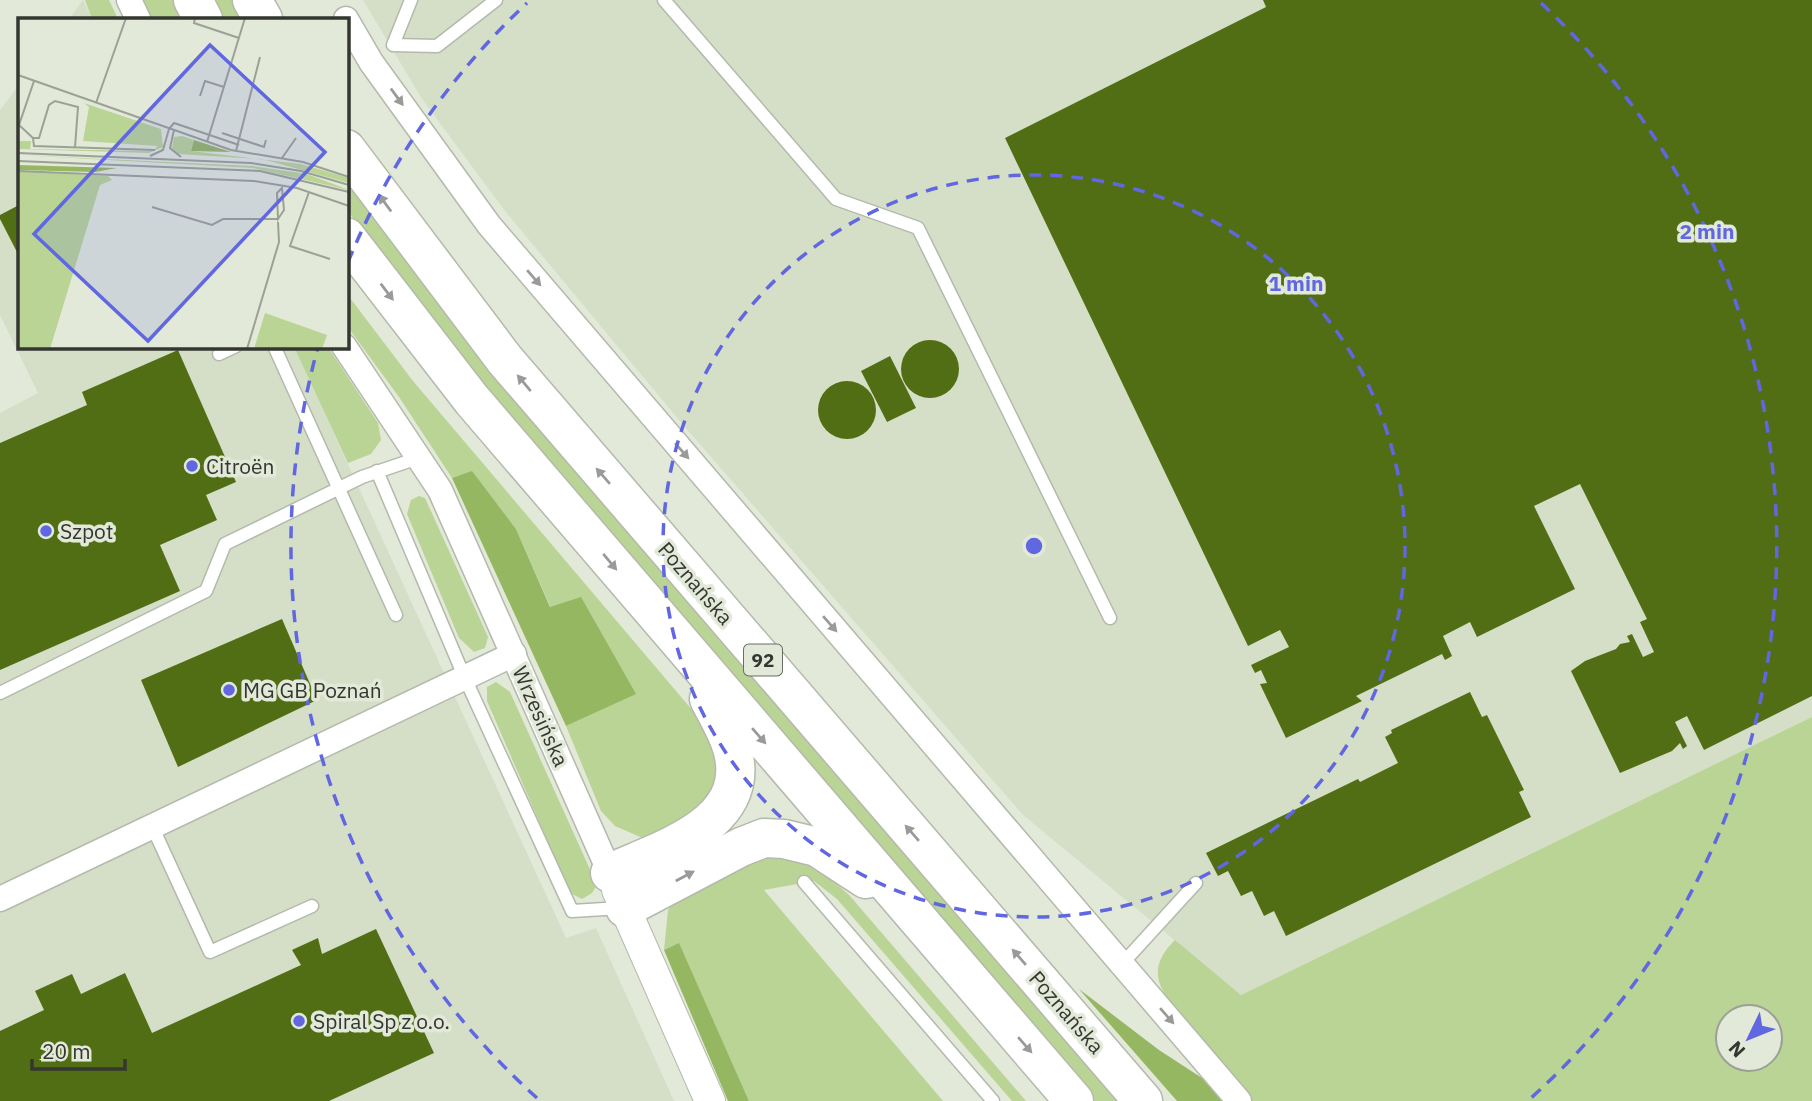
<svg xmlns="http://www.w3.org/2000/svg" width="1812" height="1101" font-family="'IBM Plex Sans',sans-serif">
<style>
.built{fill:#d5dfc8}
.green{fill:#b9d494;fill-rule:evenodd}
.forest{fill:#96b762}
.building{fill:#516e14}
.lines{fill:none;stroke-linecap:round;stroke-linejoin:round}
.service-casing{stroke:#b3baab;stroke-width:15}
.minor-casing{stroke:#b3baab;stroke-width:27}
.tertiary-casing{stroke:#b3baab;stroke-width:32}
.primary-casing{stroke:#b3baab;stroke-width:41}
.service{stroke:#fff;stroke-width:12}
.minor{stroke:#fff;stroke-width:24}
.tertiary{stroke:#fff;stroke-width:30}
.primary{stroke:#fff;stroke-width:38}
.oneway{fill:#9a9a98}
.ring{fill:none;stroke:#6067e0;stroke-width:3.5;stroke-dasharray:12 9}
.poi-dot{fill:#6067e0;stroke:#e2e9d9;stroke-width:2.5}
.labels{text-anchor:middle;dominant-baseline:central;stroke-width:7;stroke-linejoin:round;paint-order:stroke}
.shield{fill:#e2e9d9;stroke:#686c63;stroke-width:2}
.shield-label{font-size:19px;font-weight:bold;fill:#343630}
.poi-label{font-size:21px;fill:#343630;stroke:#e2e9d9;text-anchor:start}
.street-label{font-size:21px;fill:#343630;stroke:#e2e9d9}
.inset-road{fill:none;stroke:#9ca195;stroke-width:2}
.view{fill:#6067e0;fill-opacity:0.15;stroke:#6067e0;stroke-width:3.5}
.inset-edge{fill:none;stroke:#343630;stroke-width:3.5}
.centre{fill:#6067e0;stroke:#e2e9d9;stroke-width:3.5}
.ring-label{font-size:21px;text-anchor:middle;font-weight:bold;fill:#6067e0;stroke:#e2e9d9;stroke-width:7;stroke-linejoin:round;paint-order:stroke}
</style>
<rect width="100%" height="100%" fill="#e2e9d9"/>
<g class="built">
<polygon points="83,0 92,19 69,19"/>
<polygon points="363,0 1812,0 1812,717 1241,995 1023,815 684,426 505,211 422,99"/>
<polygon points="19,85 19,346 294,347 566,938 596,928 674,1101 0,1101 0,413 38,393 0,315 0,110"/>
</g>
<g class="green">
<polygon points="85,0 109,0 118,19 92,19"/>
<polygon points="140,0 174,0 185,19 151,19"/>
<polygon points="209,0 234,0 245,19 220,19"/>
<polygon points="346,176 1123,1101 1093,1101 494,400 347,210"/>
<polygon points="347,294 413,381 693,711 714,742 721,772 694,822 645,839 615,826 601,811 566,726 635,694 551,608 516,529 472,472 452,478 399,397 347,326"/>
<polygon points="294,347 328,347 378,423 381,440 371,454 348,463"/>
<polygon points="419,496 425,498 488,637 485,648 474,652 459,638 407,514 411,500"/>
<polygon points="496,682 510,692 597,885 592,893 582,899 570,893 487,701 487,687"/>
<path d="M 1812,717 L 1812,1101 L 1241,1101 L 1182,1033 L 1192,1026 C 1167,998 1139,975 1175,940 L 1241,995 ZM 1728,1017 L 1770,1017 L 1770,1059 L 1728,1059 Z"/>
<path d="M 753,853 C 804,858 812,860 850,896 L 1026,1101 L 1012,1101 L 837,899 L 814,881 L 764,890 L 943,1101 L 749,1101 L 679,944 L 664,950 L 668,910 L 696,878 Z"/>
</g>
<g class="forest">
<polygon points="472,471 516,529 550,607 581,597 636,694 566,726 452,478"/>
<polygon points="679,943 749,1101 728,1101 664,950"/>
<polygon points="1079,989 1159,1050 1202,1078 1222,1101 1177,1101"/>
</g>
<g class="building">
<polygon points="1263,0 1812,0 1812,696 1704,750 1687,716 1675,722 1687,746 1683,749 1680,743 1672,751 1620,773 1571,671 1585,661 1616,649 1620,644 1630,642 1627,636 1632,634 1643,657 1654,652 1640,622 1647,619 1580,484 1534,506 1575,589 1477,637 1470,622 1443,636 1452,656 1445,660 1442,654 1356,696 1362,701 1286,738 1260,684 1267,683 1261,670 1255,673 1251,665 1289,647 1280,630 1248,646 1005,138 1266,7"/>
<polygon points="19,205 19,256 0,219 0,215"/>
<circle cx="930" cy="369" r="29"/>
<polygon points="178,350 236,482 206,495 217,520 160,545 180,591 0,670 0,443 87,405 82,392"/>
<polygon points="890,356 916,408 887,422 861,371"/>
<circle cx="847" cy="410" r="29"/>
<polygon points="282,619 317,700 178,767 141,680"/>
<polygon points="1470,692 1482,717 1487,715 1524,790 1519,792 1531,817 1286,936 1274,911 1264,916 1252,891 1241,896 1228,871 1218,876 1206,853 1358,779 1360,782 1398,763 1385,737 1392,733 1391,730"/>
<polygon points="376,929 434,1053 329,1101 0,1101 0,1031 44,1010 35,991 72,974 81,994 125,973 152,1033 301,965 292,950 294,949 318,938 322,954"/>
</g>
<g class="lines">
<g class="service-casing">
<g id="service">
<polyline points="411,0 393,45 437,46 496,0"/>
<polyline points="664,0 836,199 918,228 1110,618"/>
<polyline points="274,346 396,615"/>
<polyline points="219,354 236,346"/>
<polyline points="377,471 464,676 572,911 621,908"/>
<polyline points="0,693 206,591 225,544 362,477 421,457"/>
<polyline points="152,826 210,952 312,906"/>
<polyline points="804,882 993,1101"/>
<polyline points="1122,964 1196,883"/>
</g>
</g>
<g class="minor-casing">
<g id="minor">
<polyline points="129,0 138,19"/>
<polyline points="346,19 371,62 489,225 1239,1101"/>
<polyline points="344,346 440,490 610,873"/>
<polyline points="0,899 514,654"/>
</g>
</g>
<g class="tertiary-casing">
<polyline id="tertiary" points="617,890 710,1101"/>
</g>
<g class="primary-casing">
<g id="primary">
<polyline points="193,0 203,19"/>
<polyline points="252,0 263,19"/>
<polyline points="346,149 505,360 1143,1101"/>
<polyline points="346,237 472,400 1074,1101"/>
<path d="M 610,873 C 662,849 754,824 732,748 C 727,730 717,715 709,699"/>
<polyline points="625,908 741,847 764,838 784,839 817,847 866,879"/>
</g>
</g>
<use href="#service" class="service"/>
<use href="#minor" class="minor"/>
<use href="#tertiary" class="tertiary"/>
<use href="#primary" class="primary"/>
</g>
<defs><path id="oneway-solid" d="M-6-.8H1V-3.2L6.5 0L1 3.2V.8H-6Z" transform="scale(1.75)"/></defs>
<g class="oneway">
<use href="#oneway-solid" transform="translate(397 97) rotate(54)"/>
<use href="#oneway-solid" transform="translate(385 203) rotate(-126)"/>
<use href="#oneway-solid" transform="translate(534 278) rotate(49)"/>
<use href="#oneway-solid" transform="translate(387 292) rotate(53)"/>
<use href="#oneway-solid" transform="translate(524 383) rotate(-130)"/>
<use href="#oneway-solid" transform="translate(682 451) rotate(49)"/>
<use href="#oneway-solid" transform="translate(603 476) rotate(-131)"/>
<use href="#oneway-solid" transform="translate(610 562) rotate(50)"/>
<use href="#oneway-solid" transform="translate(830 624) rotate(49)"/>
<use href="#oneway-solid" transform="translate(759 736) rotate(49)"/>
<use href="#oneway-solid" transform="translate(912 833) rotate(-131)"/>
<use href="#oneway-solid" transform="translate(685 876) rotate(-28)"/>
<use href="#oneway-solid" transform="translate(1019 957) rotate(-131)"/>
<use href="#oneway-solid" transform="translate(1167 1016) rotate(49)"/>
<use href="#oneway-solid" transform="translate(1025 1045) rotate(49)"/>
</g>
<g class="ring">
<circle cx="1034" cy="546" r="371"/>
<path d="M537 1098A743 743 0 0 1 318 347M348 262A743 743 0 0 1 527 3M1541 3A743 743 0 0 1 1531 1098"/>
</g>
<g class="poi-dot">
<circle cx="192" cy="466" r="7"/>
<circle cx="46" cy="531" r="7"/>
<circle cx="229" cy="690" r="7"/>
<circle cx="299" cy="1021" r="7"/>
</g>
<g class="labels">
<rect class="shield" x="744" y="644.5" width="38" height="31" rx="5"/>
<g class="shield-label">
<text x="763" y="660">92</text>
</g>
<g class="poi-label">
<text x="206" y="466">Citroën</text>
<text x="60" y="531">Szpot</text>
<text x="243" y="690">MG GB Poznań</text>
<text x="313" y="1021">Spiral Sp z o.o.</text>
</g>
<g class="street-label">
<text transform="translate(696 583) rotate(49)">Poznańska</text>
<text transform="translate(541 716) rotate(66)">Wrzesińska</text>
<text transform="translate(1067 1012) rotate(49)">Poznańska</text>
</g>
</g>
<g transform="translate(18 18)">
<rect width="331" height="331" fill="#e2e9d9"/>
<path d="M 66,85 L 143,111 L 145,129 L 131,135 L 0,131 L 0,123 L 13,123 L 12,131 L 136,133 L 139,128 L 65,123 L 71,89 ZM 164,118 L 176,122 L 173,133 L 283,146 L 331,160 L 331,165 L 244,141 L 160,136 L 154,130 L 156,119 ZM 0,137 L 235,148 L 289,156 L 331,172 L 235,150 ZM 0,153 L 90,158 L 94,162 L 82,167 L 32,331 L 0,331 ZM 247,295 L 309,317 L 304,331 L 236,331 Z" fill="#b9d494"/>
<path d="M 176,122 L 213,134 L 173,133 ZM 0,147 L 99,150 L 77,154 L 0,152 Z" fill="#96b762"/>
<path class="inset-road" d="M 177,0 L 176,5 L 221,20M 0,57 L 213,132 L 285,144 L 331,159M 182,78 L 187,63 L 206,69M 78,85 L 108,0M 151,111 L 156,105 L 221,127M 156,112 L 152,130 L 163,139M 204,115 L 246,129 L 248,122M 15,120 L 1,107 L 16,63M 189,124 L 227,0M 57,129 L 60,89 L 37,83 L 31,87 L 21,120 L 15,120 L 16,128 L 137,132M 218,133 L 242,39M 0,135 L 233,145 L 283,153 L 331,167M 132,138 L 145,132 L 151,111M 264,140 L 278,120M 0,143 L 242,153 L 331,174M 0,153 L 236,163 L 279,170 L 331,188M 264,170 L 266,192 L 260,201 L 259,175 ZM 291,174 L 272,228 L 312,241M 134,189 L 194,207 L 205,201 L 260,201M 229,331 L 261,224 L 260,204"/>
<path class="view" d="M 192,27 L 307,134 L 130,323 L 16,216 Z"/>
<rect width="331" height="331" class="inset-edge"/>
</g>
<circle cx="1034" cy="546" r="10" class="centre"/>
<g class="ring-label">
<text x="1707" y="239">2 min</text>
<text x="1296" y="291">1 min</text>
</g>
<g transform="translate(1749 1038) rotate(227)"><circle r="33" fill="#e2e9d9" stroke="#9ca195" stroke-width="2"/>
<path d="M0-5L12 26L0 18L-12 26Z" fill="#6067e0"/>
<text y="-10" font-size="19" font-weight="bold" text-anchor="middle" fill="#343630">N</text>
</g>
<path d="M32 1059v10h93v-10" fill="none" stroke="#343630" stroke-width="3.5"/>
<text x="42" y="1059" font-size="21" fill="#343630" stroke="#e2e9d9" stroke-width="5" paint-order="stroke">20 m</text>
</svg>
